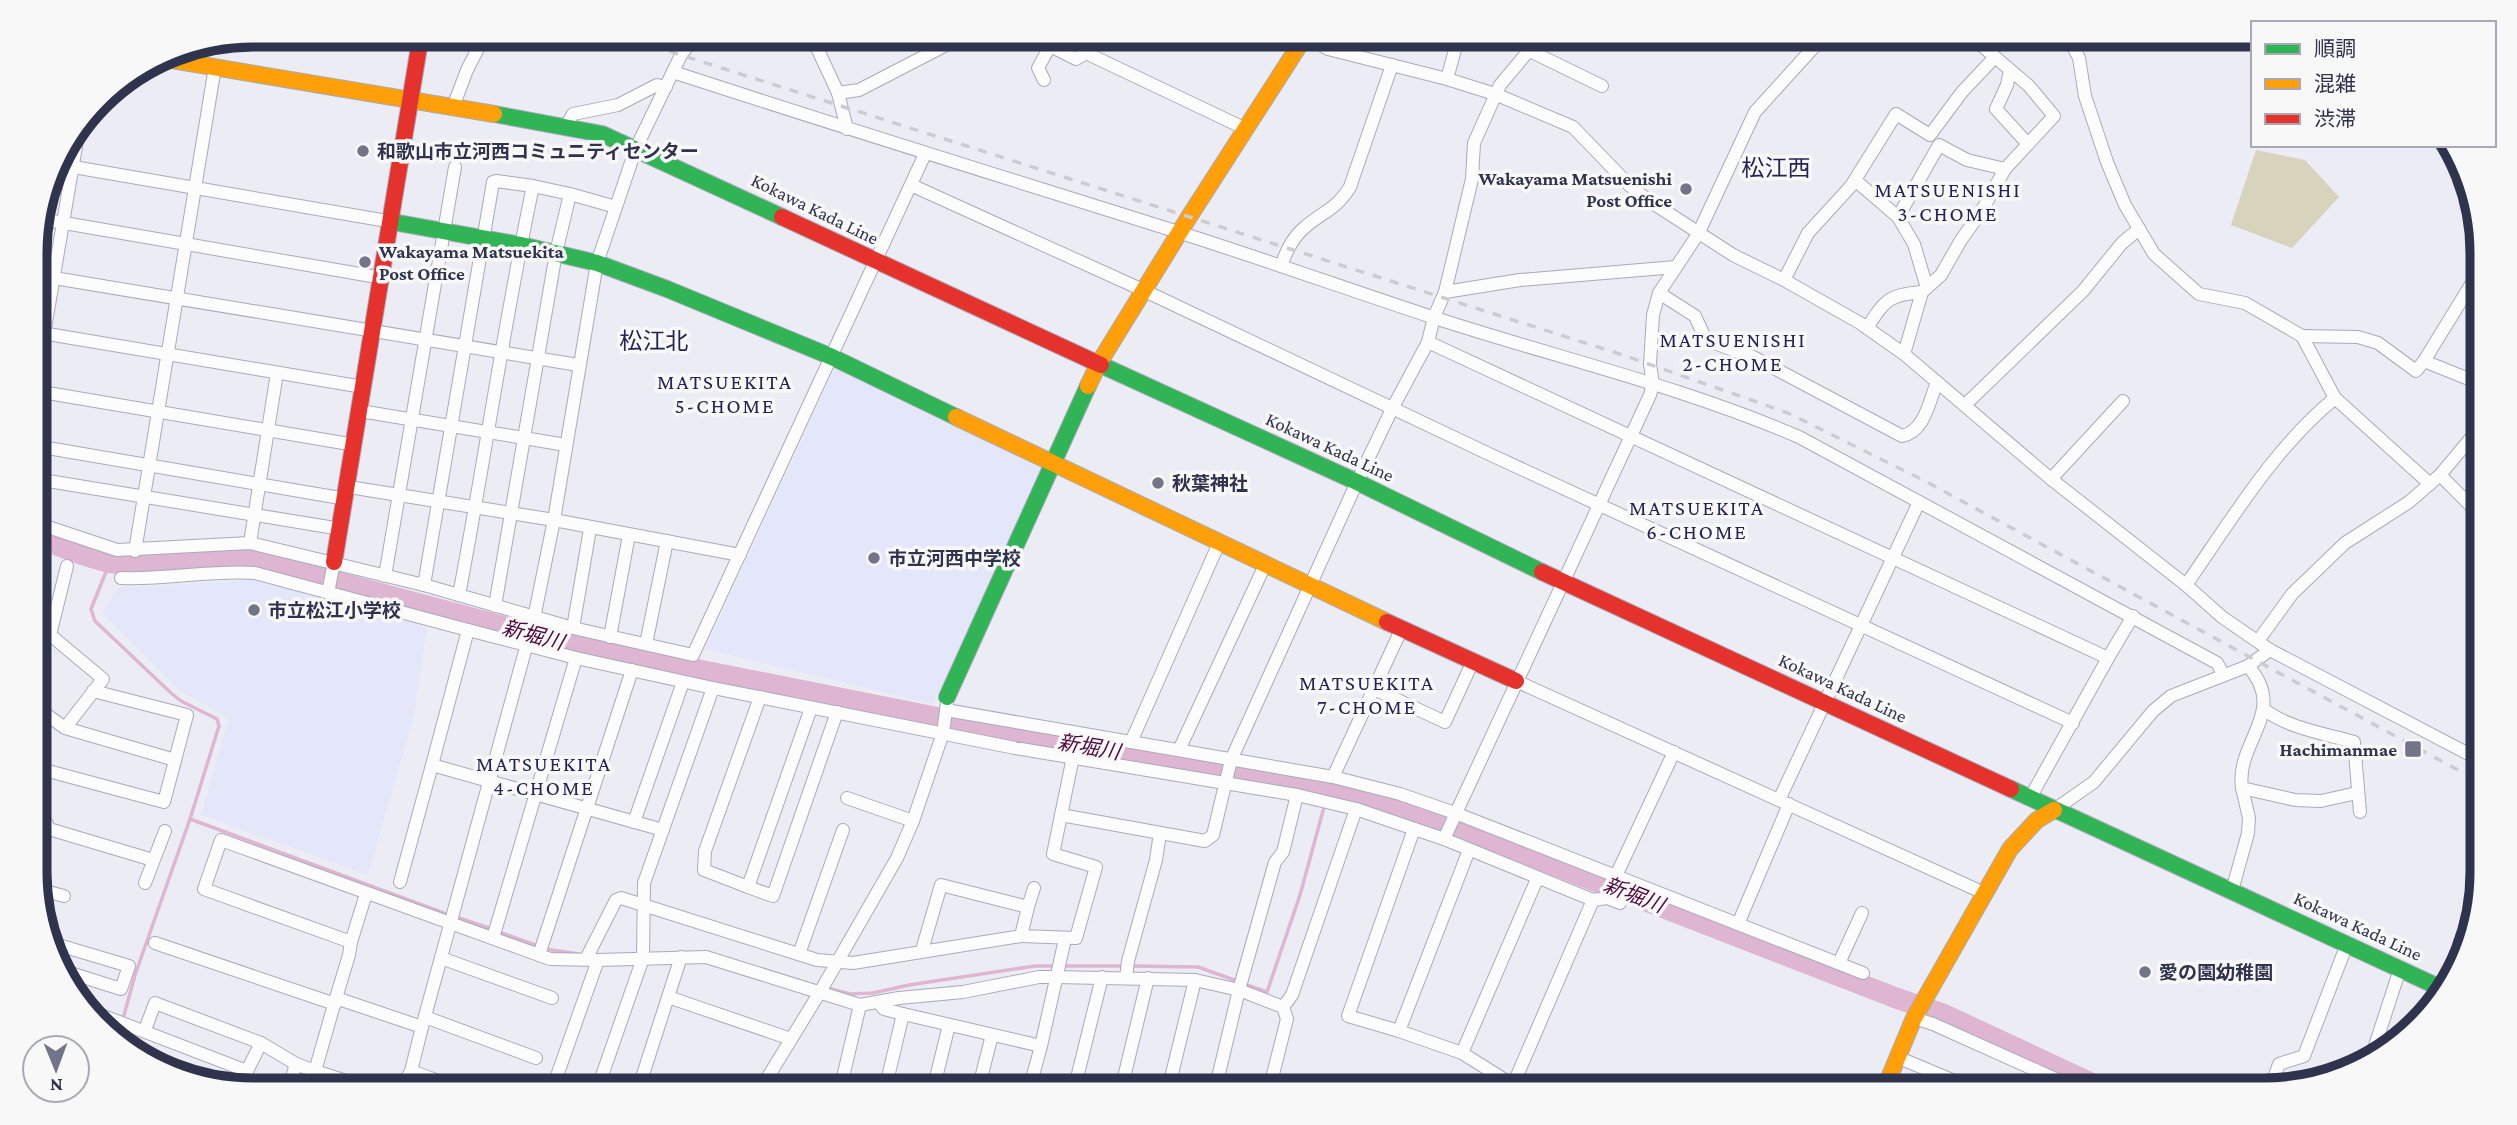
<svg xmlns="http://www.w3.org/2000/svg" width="2517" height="1125" font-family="'Crimson Pro','Noto Sans JP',serif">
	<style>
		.built { fill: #e4e6fa }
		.green { fill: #d7d3bc }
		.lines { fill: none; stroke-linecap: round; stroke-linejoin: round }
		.stream { stroke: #deb6d2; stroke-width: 3.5 }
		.river { stroke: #deb6d2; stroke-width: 21 }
		.street-casing { stroke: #a9aab9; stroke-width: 14 }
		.fast-casing { stroke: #a9aab9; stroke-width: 18 }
		.slow-casing { stroke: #a9aab9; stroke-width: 18 }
		.jam-casing { stroke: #a9aab9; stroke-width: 18 }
		.street { stroke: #fcfcfd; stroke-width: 12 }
		.fast { stroke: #30b455; stroke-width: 16 }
		.slow { stroke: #ff9f0a; stroke-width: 16 }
		.jam { stroke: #e5322d; stroke-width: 16 }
		.rail { stroke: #ccccd0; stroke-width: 3.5; stroke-dasharray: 9 9; stroke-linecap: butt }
		.poi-dot { fill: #727487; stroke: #f8f8f8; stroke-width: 2.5 }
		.labels { text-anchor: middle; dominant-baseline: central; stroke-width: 7; stroke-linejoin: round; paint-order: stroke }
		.poi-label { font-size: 19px; font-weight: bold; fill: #30334d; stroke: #f8f8f8; text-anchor: start }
		.street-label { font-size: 19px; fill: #30334d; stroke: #f8f8f8 }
		.neighbourhood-label { font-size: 21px; letter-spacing: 2px; fill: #242357; stroke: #f8f8f8 }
		.water-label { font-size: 21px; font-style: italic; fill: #4e083e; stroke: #f8f8f8 }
		.quarter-label { font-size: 23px; fill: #242357; stroke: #f8f8f8 }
		.rim { fill: none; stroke: #30334d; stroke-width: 9 }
	</style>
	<rect width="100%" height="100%" fill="#ecedf4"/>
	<!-- built -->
	<g class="built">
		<path d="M 836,366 L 1044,466 L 933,704 L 705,649 Z"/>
		<path d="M 255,580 L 427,627 L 413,718 L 368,875 L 201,815 L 229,718 L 180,691 L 102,613 L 118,588 Z"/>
	</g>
	<!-- green -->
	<path class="green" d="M 2256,150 L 2305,160 L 2339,197 L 2292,248 L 2231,225 Z"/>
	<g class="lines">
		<!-- stream -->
		<g class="stream">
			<path d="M 110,562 L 91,609 L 95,621 L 171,693 L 181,701 L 217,719 L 219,726 L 190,819 L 449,915"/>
			<path d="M 456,917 L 492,929"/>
			<path d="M 499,932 L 538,946"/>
			<path d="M 545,949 L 579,954"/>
			<path d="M 1132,966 L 1198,967 L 1237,981"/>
			<path d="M 1244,984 L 1267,992 L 1300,895 L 1329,789"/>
			<path d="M 827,988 L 850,994 L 873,993 L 909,985 L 1035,966 L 1124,966"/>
			<path d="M 123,1019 L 135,975 L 190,819"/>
		</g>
		<!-- river -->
		<path class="river" d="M 36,537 C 64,547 100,564 129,565 C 173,567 215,555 259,561 L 569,644 L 1075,745 L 1329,789 L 1417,812 L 1896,998 L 1943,1014 L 2106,1090"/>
		<!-- street casing -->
		<g class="street-casing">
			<g id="street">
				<path d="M 669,35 L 690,43"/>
				<path d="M 760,35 L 769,41 L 775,35"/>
				<path d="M 811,35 L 838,93"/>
				<path d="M 1303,35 L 1328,49 L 1447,79 L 1495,94 L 1573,127 L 1629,185 L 1648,200 L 1733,255 L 1784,280 L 1860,323 L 1904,354 L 2051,479 L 2186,585 L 2222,617 L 2270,650 L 2482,761"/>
				<path d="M 2067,35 L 2079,58 L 2085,96 L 2107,162 L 2125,205 L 2154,254 L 2199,294 L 2245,303 L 2302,336 L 2335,398 L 2430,484"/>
				<path d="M 1528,50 L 1602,86"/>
				<path d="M 2010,70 L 2007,85 L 1996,109 L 2027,143"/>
				<path d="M 673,72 C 841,127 1010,179 1178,232 C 1263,259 1347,289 1432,317 C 1554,357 1681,386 1799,437 L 2217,663 L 2223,674"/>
				<path d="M 1447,79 L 1459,35"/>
				<path d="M 1044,80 L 1038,68 L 1050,46 L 1076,59 L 1086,53 L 1246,129"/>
				<path d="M 453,107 L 467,70 L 485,35"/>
				<path d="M 566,126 L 573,114 L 618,105 L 657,85 L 666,87"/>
				<path d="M 847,129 L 838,93 L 859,90 L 950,43"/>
				<path d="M 56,164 L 393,222"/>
				<path d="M 1855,180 L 1898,217 L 1914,244 L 1927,288"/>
				<path d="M 911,185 L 1145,291 L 1489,454 L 2073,723"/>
				<path d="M 1898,217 L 1939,145 L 1967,160 L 2005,169"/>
				<path d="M 41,219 L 383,278"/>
				<path d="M 1281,266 C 1286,252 1292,238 1304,228 C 1323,211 1335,211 1350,187 L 1392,65"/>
				<path d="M 36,275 L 578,365"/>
				<path d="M 1784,280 L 1808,233 L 1851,186 L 1896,114 L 1930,135 L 1962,92 L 1995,57"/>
				<path d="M 1445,292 L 1520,280 L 1676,267"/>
				<path d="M 1659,293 L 1695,316 L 1706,340 L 1753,357 L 1902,436 C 1925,431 1929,402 1937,382"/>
				<path d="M 1867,328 C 1885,300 1888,295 1922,292"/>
				<path d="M 36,332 L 363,387"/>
				<path d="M 2302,336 L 2358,337 L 2378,343 L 2416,371 L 2424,361 L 2481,384"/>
				<path d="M 1428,342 L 2108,658 L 2133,616"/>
				<path d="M 1904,354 L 1922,292 L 1941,275 L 1961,240 L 1981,212 L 2005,169 L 2054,116 L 2029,86 L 1981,45 L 1985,35"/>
				<path d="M 2424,361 L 2480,270"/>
				<path d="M 36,381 L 79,129"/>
				<path d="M 36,391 L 355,445"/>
				<path d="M 1965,405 L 2083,291 L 2122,243 L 2139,229"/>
				<path d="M 360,411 L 566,445"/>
				<path d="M 36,446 L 346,499"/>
				<path d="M 2440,475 L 2481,516"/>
				<path d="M 36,479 L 341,529"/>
				<path d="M 2051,479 L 2123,401"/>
				<path d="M 349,487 L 554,520 L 740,555"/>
				<path d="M 36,523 L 117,550 L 250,543 L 424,585 L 573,628 L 693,655 L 925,154"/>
				<path d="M 250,543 L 277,373"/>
				<path d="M 135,551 L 215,67"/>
				<path d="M 385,576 L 455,167"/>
				<path d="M 121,578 C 166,580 210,570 255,573 L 468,630"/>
				<path d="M 424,585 L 493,182 L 496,181 L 533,186 L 570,194"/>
				<path d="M 2186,585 C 2232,519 2273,449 2335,398"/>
				<path d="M 328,593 L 334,562"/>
				<path d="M 459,595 C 485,459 504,322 533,186"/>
				<path d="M 495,606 L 556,253 L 570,194 L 616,207"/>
				<path d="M 36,623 L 103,679 L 65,728"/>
				<path d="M 573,628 L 590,529"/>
				<path d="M 50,635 L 67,566"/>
				<path d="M 610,637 L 629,535"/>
				<path d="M 2258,641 L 2292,594 L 2345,543 L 2409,502 L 2440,475 L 2481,426"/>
				<path d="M 646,644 L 667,541"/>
				<path d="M 2270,650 L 2248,666 C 2289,712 2235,742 2242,788 L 2295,800 L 2321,801 L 2357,793"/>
				<path d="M 36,676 L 44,665"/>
				<path d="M 1516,681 L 1984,893"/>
				<path d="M 1374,689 L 1445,722 L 1473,661"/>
				<path d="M 760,697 L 705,851 L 704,870 L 748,887 L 811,708"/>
				<path d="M 37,709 L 47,715 L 37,754"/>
				<path d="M 946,710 L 1333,777 L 1400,794 L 1455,813 L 1863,973"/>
				<path d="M 2265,710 C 2288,728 2326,734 2354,742 L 2360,812"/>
				<path d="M 47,715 L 65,728 L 175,760"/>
				<path d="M 1131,742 L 1219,543"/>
				<path d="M 1179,750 L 1265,565"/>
				<path d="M 432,765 L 468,630 L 576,658 L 713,688 L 1015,748 L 1297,795 L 1356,809 L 1444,839 L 1593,900 L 1513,1085 L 1462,1053"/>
				<path d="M 37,768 L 164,802 L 187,715 L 93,691"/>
				<path d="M 1333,777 L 1402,628"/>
				<path d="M 847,798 L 913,821"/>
				<path d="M 2030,798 L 2108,658"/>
				<path d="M 1779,800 L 1919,502"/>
				<path d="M 2054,810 L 2094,782 L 2153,711 L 2171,696 L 2248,666"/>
				<path d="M 1061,815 L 1205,841 L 1213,835 L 1231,760 L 1357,482 L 1393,407 L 1428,342 L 1434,317 L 1445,292 L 1472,179 L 1474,143 L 1500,85 L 1542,35"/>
				<path d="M 37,819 L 46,822 L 49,829 L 153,860"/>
				<path d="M 634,822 L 683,682"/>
				<path d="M 1414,829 L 1348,1016 L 1399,1031 L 1469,850"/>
				<path d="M 1444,839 L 1650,395 L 1653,384 L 1650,364 L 1653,315 L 1659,293 L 1698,234 L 1755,112 L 1813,48 L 1832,35"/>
				<path d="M 1614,880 L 1674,752"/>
				<path d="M 400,882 L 432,765 L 663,830"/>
				<path d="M 145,883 L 165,831"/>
				<path d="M 748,887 L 773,896 L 837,712"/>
				<path d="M 37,889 L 64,896"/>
				<path d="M 2232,891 L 2248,833 L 2249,818 L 2242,788"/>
				<path d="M 366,894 L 351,942 L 204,889 L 221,840 L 539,955 L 550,959 L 598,960"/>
				<path d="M 1593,900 L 1607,898 L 1620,903"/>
				<path d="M 1028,907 L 1021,936 L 1076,938 L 1096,867 L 1053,854 L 1073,757"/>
				<path d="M 1738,924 L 1789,804"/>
				<path d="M 493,938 L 576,658"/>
				<path d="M 155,943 L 335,1004"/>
				<path d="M 55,944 L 129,966 L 121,989 L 67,972"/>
				<path d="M 922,950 L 941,885 L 1028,907 L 1034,888"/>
				<path d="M 799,954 L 843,830"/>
				<path d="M 539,955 L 632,670"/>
				<path d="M 681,957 L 668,997 L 791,1039"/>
				<path d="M 441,958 L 552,998"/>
				<path d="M 586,959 L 616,900 L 621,898 L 817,960 L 853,963 L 1021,936"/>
				<path d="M 1839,963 L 1862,913"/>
				<path d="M 1126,978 L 1128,961 L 1156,860 L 1160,833"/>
				<path d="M 336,998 L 349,955 L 351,942"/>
				<path d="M 878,1002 L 884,1009 L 903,1014 L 1041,1046"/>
				<path d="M 1283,1007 L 1292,995 L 1356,809"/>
				<path d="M 88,1010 L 247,1071 L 261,1043"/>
				<path d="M 425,1017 L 536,1058"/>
				<path d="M 1914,1018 L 1933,1024 L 2080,1090"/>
				<path d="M 145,1030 L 155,1003 L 261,1043 L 296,1064"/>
				<path d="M 1399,1031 L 1462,1053 L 1537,879"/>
				<path d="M 1897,1057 L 1976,1090"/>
				<path d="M 2371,1058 L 2400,969"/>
				<path d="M 315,1071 L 374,1090"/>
				<path d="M 411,1071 L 463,1090"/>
				<path d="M 288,1090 L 296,1064 L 315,1071 L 336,998 L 422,1027 L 534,618 L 554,520 L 597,263 L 636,148 L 681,55 L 696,35"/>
				<path d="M 400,1090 L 411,1071 L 422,1027"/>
				<path d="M 552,1090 L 598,960 L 706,957 L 860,1005 L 899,998 L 963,992 L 1039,977 L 1055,977 L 1195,980 L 1239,990 L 1283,1007 L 1287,1019 L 1269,1090"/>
				<path d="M 597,1090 L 643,958 L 644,883 L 713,688"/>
				<path d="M 638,1090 L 668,997"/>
				<path d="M 760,1090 L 820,992 L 897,858 L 913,821 L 943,733 L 947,703"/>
				<path d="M 840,1090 L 860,1005"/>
				<path d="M 885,1090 L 903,1014"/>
				<path d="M 933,1090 L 949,1025"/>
				<path d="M 978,1090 L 992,1035"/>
				<path d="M 1029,1090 L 1041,1046 L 1065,939"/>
				<path d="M 1074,1090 L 1102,977"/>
				<path d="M 1121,1090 L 1148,978"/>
				<path d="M 1168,1090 L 1195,980"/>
				<path d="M 1215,1090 L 1239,990 L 1275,862 L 1283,852 L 1297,795"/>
				<path d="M 2270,1090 L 2279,1064 L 2304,1056 L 2347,944"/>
			</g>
		</g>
		<!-- fast casing -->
		<g class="fast-casing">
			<g id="fast">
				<path d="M 494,114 L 602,134 L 782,217"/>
				<path d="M 393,222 L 521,245 L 597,263 L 667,289 L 832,357 L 956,417"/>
				<path d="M 1101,365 L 1357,482 L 1542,572"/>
				<path d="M 947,697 L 1088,386"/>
				<path d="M 2011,789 L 2445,990"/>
			</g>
		</g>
		<!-- slow casing -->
		<g class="slow-casing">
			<g id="slow">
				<path d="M 160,58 L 494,114"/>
				<path d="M 1088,386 L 1099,363 L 1189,217 L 1306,35"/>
				<path d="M 956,417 L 1387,622"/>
				<path d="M 1884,1090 L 1914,1018 L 2010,849 L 2037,820 L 2054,810"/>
			</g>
		</g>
		<!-- jam casing -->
		<g class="jam-casing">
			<g id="jam">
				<path d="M 782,217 L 1101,365"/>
				<path d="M 334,562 L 421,35"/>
				<path d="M 1542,572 L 2011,789"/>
				<path d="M 1387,622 L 1516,681"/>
			</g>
		</g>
		<!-- street -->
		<use href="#street" class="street"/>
		<!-- fast -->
		<use href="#fast" class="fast"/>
		<!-- slow -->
		<use href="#slow" class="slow"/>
		<!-- jam -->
		<use href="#jam" class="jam"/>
		<!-- rail -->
		<path class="rail" d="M 618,35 L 1623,355 L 1788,413 L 1925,481 L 2482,783"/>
	</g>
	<!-- markers -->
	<g class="poi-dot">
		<circle cx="363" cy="151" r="7"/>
		<circle cx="1686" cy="189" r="7"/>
		<circle cx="365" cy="262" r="7"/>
		<circle cx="1158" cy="483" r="7"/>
		<circle cx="874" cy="558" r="7"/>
		<circle cx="254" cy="610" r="7"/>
		<rect x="2404" y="740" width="18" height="18" rx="3.5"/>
		<circle cx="2145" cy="972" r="7"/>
	</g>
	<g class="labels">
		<!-- poi labels -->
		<g class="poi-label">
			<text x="377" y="151">和歌山市立河西コミュニティセンター</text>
			<text x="1672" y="178" text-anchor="end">Wakayama Matsuenishi<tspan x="1672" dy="22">Post Office</tspan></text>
			<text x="379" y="251">Wakayama Matsuekita<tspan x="379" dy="22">Post Office</tspan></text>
			<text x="1172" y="483">秋葉神社</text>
			<text x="888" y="558">市立河西中学校</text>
			<text x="268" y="610">市立松江小学校</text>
			<text x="2397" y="749" text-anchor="end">Hachimanmae</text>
			<text x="2159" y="972">愛の園幼稚園</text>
		</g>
		<!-- street labels -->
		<g class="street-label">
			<text transform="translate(815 209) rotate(26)">Kokawa Kada Line</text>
			<text transform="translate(1330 447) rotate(25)">Kokawa Kada Line</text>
			<text transform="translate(1843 688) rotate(25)">Kokawa Kada Line</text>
			<text transform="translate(2358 926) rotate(25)">Kokawa Kada Line</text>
		</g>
		<!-- neighbourhood labels -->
		<g class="neighbourhood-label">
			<text x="1948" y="190">MATSUENISHI<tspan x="1948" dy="24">3-CHOME</tspan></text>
			<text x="1733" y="340">MATSUENISHI<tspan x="1733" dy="24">2-CHOME</tspan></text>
			<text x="725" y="382">MATSUEKITA<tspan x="725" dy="24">5-CHOME</tspan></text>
			<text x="1697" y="508">MATSUEKITA<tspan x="1697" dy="24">6-CHOME</tspan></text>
			<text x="1367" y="683">MATSUEKITA<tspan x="1367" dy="24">7-CHOME</tspan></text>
			<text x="544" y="764">MATSUEKITA<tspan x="544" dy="24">4-CHOME</tspan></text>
		</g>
		<!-- water labels -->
		<g class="water-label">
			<text transform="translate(533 635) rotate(15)">新堀川</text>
			<text transform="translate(1089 747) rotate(10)">新堀川</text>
			<text transform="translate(1634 895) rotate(21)">新堀川</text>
		</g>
		<!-- quarter labels -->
		<g class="quarter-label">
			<text x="1776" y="168">松江西</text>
			<text x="654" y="341">松江北</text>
		</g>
	</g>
	<!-- crop -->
	<path d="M0 0H2517V1125H0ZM253 47H2264A206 206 0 0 1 2470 253V872A206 206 0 0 1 2264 1078H253A206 206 0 0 1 47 872V253A206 206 0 0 1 253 47Z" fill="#f8f8f8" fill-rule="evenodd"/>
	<path class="rim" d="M253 47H2264A206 206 0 0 1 2470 253V872A206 206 0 0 1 2264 1078H253A206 206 0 0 1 47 872V253A206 206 0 0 1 253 47Z"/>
	<!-- legend -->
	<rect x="2251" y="21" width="245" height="126" fill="#f8f8f8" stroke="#a8a9b4" stroke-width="2"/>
	<rect x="2265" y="44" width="35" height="10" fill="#30b455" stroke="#a8a9b4" stroke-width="2"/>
	<text x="2314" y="56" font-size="21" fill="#30334d">順調</text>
	<rect x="2265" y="79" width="35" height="10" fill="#ff9f0a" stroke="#a8a9b4" stroke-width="2"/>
	<text x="2314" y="91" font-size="21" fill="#30334d">混雑</text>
	<rect x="2265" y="114" width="35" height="10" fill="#e5322d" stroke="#a8a9b4" stroke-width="2"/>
	<text x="2314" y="126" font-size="21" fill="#30334d">渋滞</text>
	<!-- north arrow -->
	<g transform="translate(56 1069) rotate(179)"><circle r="33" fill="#f8f8f8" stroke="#a8a9b4" stroke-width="2"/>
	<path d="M0-5L12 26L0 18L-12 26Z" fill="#727487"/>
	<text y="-10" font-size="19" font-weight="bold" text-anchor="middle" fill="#30334d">N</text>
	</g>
</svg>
